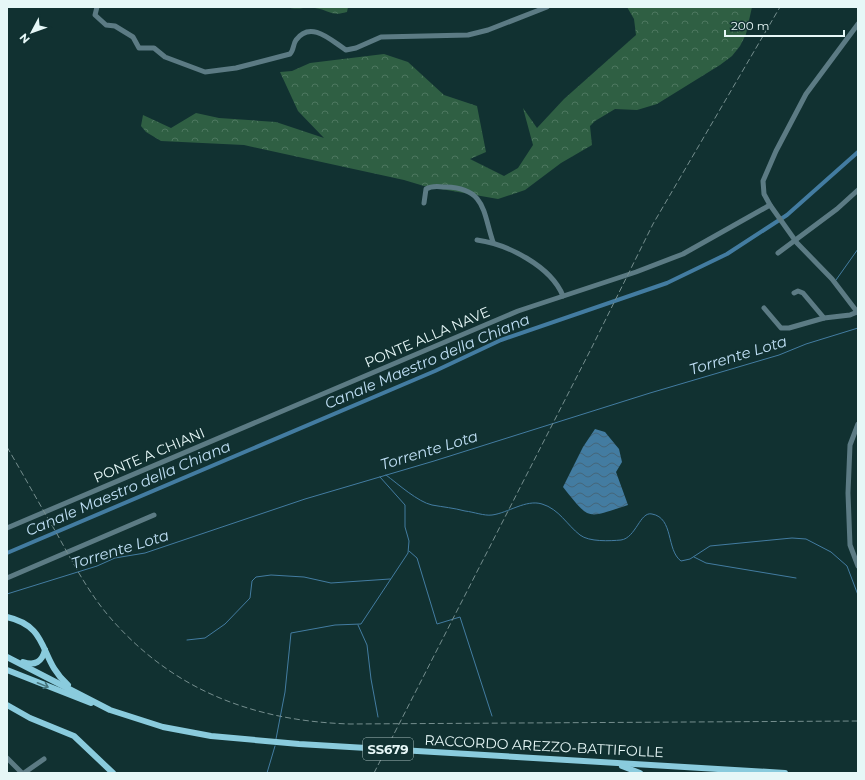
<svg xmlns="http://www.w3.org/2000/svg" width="865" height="780" font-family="Montserrat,sans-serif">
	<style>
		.forest { fill: url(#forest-crowns) }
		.water { fill: url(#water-waves) }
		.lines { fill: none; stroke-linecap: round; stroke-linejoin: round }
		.stream { stroke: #437ca1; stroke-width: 1 }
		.canal { stroke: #437ca1; stroke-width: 4 }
		.minor { stroke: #5c7b84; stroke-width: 5 }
		.major { stroke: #8acbdd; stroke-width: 6 }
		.rail { stroke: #758e8e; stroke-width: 1; stroke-dasharray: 6 3; stroke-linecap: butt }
		.oneway { stroke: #47767e }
		.labels { text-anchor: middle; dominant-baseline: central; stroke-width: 3; stroke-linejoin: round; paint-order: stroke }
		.shield { fill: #113131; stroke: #a6bcbc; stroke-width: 1 }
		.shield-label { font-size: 13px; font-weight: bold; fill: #e6f7f7 }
		.street-label { font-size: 14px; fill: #e6f7f7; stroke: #113131 }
		.water-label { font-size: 15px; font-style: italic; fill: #c1e1f7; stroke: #113131 }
	</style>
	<defs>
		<pattern id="forest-crowns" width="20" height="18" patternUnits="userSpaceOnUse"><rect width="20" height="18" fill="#2f5f43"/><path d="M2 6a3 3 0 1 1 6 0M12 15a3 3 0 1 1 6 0" fill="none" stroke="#4d775f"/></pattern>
		<pattern id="water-waves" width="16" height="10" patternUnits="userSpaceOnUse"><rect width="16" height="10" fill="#437ca1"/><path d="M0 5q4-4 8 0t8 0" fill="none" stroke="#44667a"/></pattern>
	</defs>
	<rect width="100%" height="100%" fill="#113131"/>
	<!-- forest -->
	<g class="forest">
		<path d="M 286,7 L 348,7 L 347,12 C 330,17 330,10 315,8 C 304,6 300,11 286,7 Z"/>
		<path d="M 627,7 L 752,7 L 746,34 L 740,46 L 732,56 L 720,65 L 657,104 L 637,110 L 615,109 L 595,121 L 590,126 L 592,145 L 561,163 L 525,190 L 498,199 L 424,186 L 404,180 L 244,145 L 161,141 L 146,132 L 141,126 L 143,115 L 171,128 L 196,113 L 219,118 L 276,122 L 324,138 L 298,111 L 280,72 L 292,71 L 310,63 L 384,54 L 408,62 L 444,95 L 477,106 L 486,152 L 470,159 L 504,176 L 518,168 L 533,145 L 523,108 L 537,128 L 564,99 L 636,35 L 634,19 Z"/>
	</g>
	<!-- water -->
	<path class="water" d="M 595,429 L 605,432 L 619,449 L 622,462 L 616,472 L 628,505 C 586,518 591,522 563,487 L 583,447 Z"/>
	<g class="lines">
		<!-- stream -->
		<g class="stream">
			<path d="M 836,280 L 858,249"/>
			<path d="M 386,475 C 398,484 418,502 432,505 C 443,507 454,508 465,511 C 474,512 484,516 492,515 C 508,513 526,499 542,504 C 559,509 567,525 580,535 C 589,542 610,541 621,540 C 636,538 640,511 652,514 C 674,518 666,550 681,561 L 690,559 L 710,546 L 792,538 L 806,539 L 831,552 L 847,566 L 858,595"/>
			<path d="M 409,551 L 417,558 L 437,624 L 460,617 L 492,716"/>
			<path d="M 694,557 L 706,563 L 796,578"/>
			<path d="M 7,594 L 97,566 L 115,558 L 145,553 L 305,499 L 434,461 L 650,393 L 779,355 L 806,344 L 858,328"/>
			<path d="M 358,625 L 367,645 L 371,679 L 378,717"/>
			<path d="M 187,640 L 205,638 L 225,624 L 250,598 L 252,581 L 256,577 L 271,575 L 304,577 L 331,583 L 390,579"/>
			<path d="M 276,739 L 285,692 L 291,633 L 335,625 L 361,624 L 408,553 L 409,541 L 405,527 L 405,505 L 380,477"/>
			<path d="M 267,773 L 275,746"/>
		</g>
		<!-- canal -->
		<path class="canal" d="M 7,553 L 435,371 L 501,340 L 667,283 L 727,254 L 787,215 L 858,152"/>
		<!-- minor -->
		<g class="minor">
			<path d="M 97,7 L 95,15 L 106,25 L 115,26 L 133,37 L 139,48 L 154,48 L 165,57 L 205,72 L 236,68 L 290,54 C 294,50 293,44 296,40 C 311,19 333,42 346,50 L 356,48 L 381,37 L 468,35 L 488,30 L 547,7"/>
			<path d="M 858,24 L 806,94 L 776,151 L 763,181 L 764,194 L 770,205 L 797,243 L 832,279 L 858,313"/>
			<path d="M 424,203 L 426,189 C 433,185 438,187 446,187 C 486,188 483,213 493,242"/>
			<path d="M 477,240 C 507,244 551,266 563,296"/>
			<path d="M 778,253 L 837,209 L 858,190"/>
			<path d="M 794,293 L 798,291 L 803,293 L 824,318 L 850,315 L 857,312"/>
			<path d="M 764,308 L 781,328 L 789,328 L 824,318"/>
			<path d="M 858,424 L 850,445 L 848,493 L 850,545 L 858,566"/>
			<path d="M 7,528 L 518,311 L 636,272 L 683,254 L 770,205"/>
			<path d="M 7,578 L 154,515"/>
			<path d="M 7,758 L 22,773"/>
			<path d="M 24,773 L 44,759"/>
		</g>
		<!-- major -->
		<g class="major">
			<path d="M 7,617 C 51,627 38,659 68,685"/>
			<path d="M 7,657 L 110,710 L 163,727 L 211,736 L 299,744 L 785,773"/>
			<path d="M 23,662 C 35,666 42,662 45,650"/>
			<path d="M 7,670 L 91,703"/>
			<path d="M 7,705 L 30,718 L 74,736 L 113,773"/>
			<path d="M 622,766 L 640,773"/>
		</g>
		<!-- rail -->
		<g class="rail">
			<path d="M 7,447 C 24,476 40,505 57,534 C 72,561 87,590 107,614 C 171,690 253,721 350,724 L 858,721"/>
			<path d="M 374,773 L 592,347 L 653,224 L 780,7"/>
		</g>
	</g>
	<!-- one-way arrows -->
	<defs><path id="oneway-shaft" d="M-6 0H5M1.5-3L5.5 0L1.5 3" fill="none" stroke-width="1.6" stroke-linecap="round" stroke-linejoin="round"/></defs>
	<use class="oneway" href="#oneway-shaft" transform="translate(43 685) rotate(22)"/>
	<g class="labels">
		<!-- shield labels -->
		<rect class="shield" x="363" y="738" width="50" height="22" rx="3"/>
		<g class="shield-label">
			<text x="388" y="749">SS679</text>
		</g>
		<!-- street labels -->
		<g class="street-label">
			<text transform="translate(427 337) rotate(-23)">PONTE ALLA NAVE</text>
			<text transform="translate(149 455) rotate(-23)">PONTE A CHIANI</text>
			<text transform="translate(544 746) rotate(3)">RACCORDO AREZZO-BATTIFOLLE</text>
		</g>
		<!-- water labels -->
		<g class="water-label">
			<text transform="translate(738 355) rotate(-17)">Torrente Lota</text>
			<text transform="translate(427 361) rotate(-23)">Canale Maestro della Chiana</text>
			<text transform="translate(429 450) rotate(-17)">Torrente Lota</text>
			<text transform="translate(128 488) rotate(-23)">Canale Maestro della Chiana</text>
			<text transform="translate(120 549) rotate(-17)">Torrente Lota</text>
		</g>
	</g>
	<!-- border -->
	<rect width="865" height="780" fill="none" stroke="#e6f7f7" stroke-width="16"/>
	<!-- north arrow -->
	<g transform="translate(32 32) rotate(229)" stroke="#113131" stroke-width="3" paint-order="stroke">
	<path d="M0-3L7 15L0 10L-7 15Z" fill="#e6f7f7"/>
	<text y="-6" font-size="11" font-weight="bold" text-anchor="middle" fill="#e6f7f7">N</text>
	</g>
	<!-- scale -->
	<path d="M725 30v6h119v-6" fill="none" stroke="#e6f7f7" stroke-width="2"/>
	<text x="731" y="30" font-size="12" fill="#e6f7f7" stroke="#113131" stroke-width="3" paint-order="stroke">200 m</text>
</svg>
